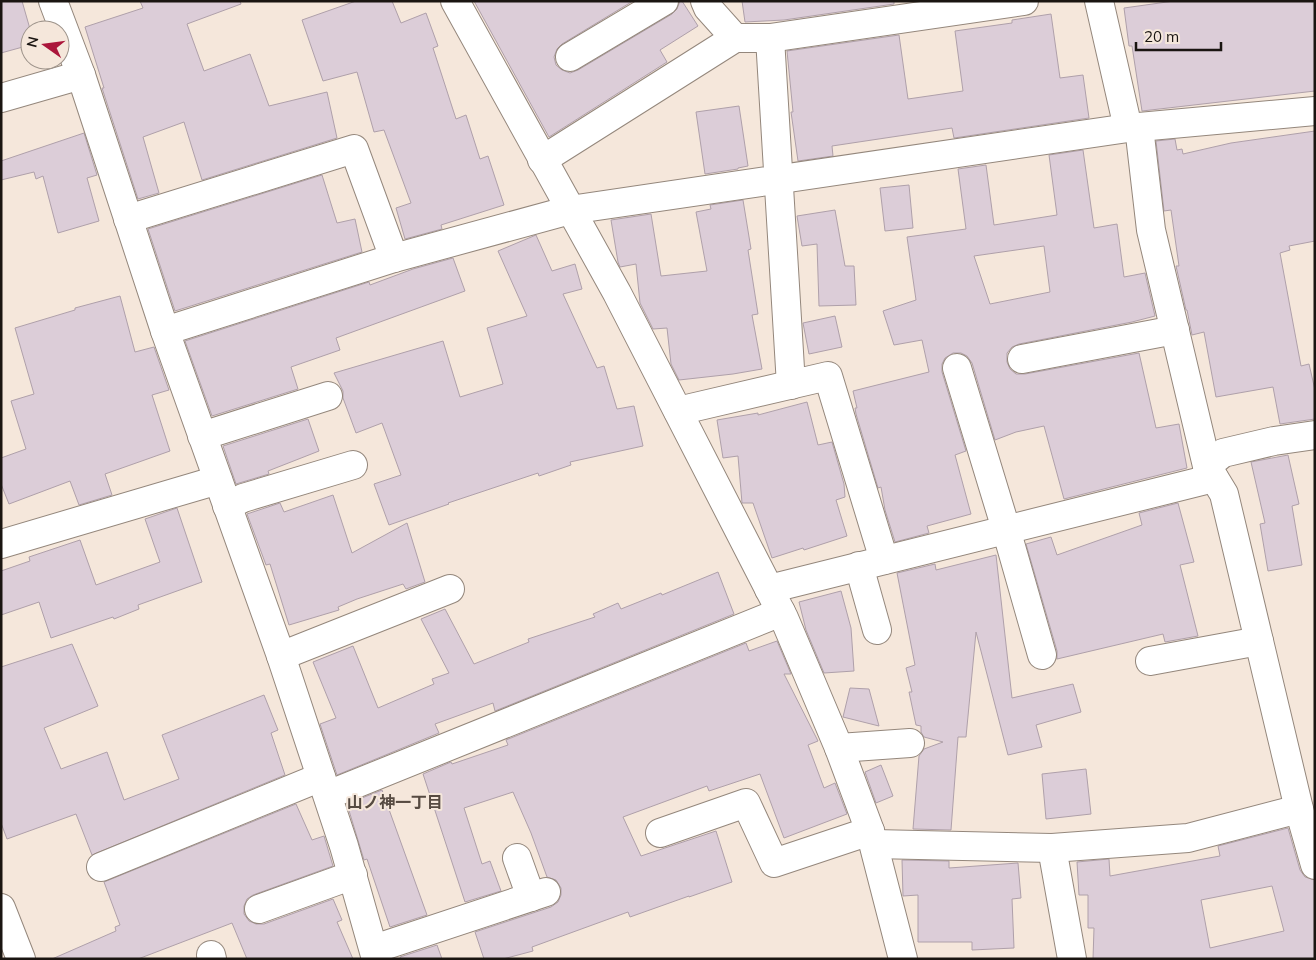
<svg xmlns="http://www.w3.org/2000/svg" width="1316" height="960" font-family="Mulish,'Noto Sans JP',sans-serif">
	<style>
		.building { fill: #dccdd8; stroke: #afa0aa; fill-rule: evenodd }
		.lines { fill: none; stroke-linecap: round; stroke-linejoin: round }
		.minor-casing { stroke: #94877c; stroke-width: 30 }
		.minor { stroke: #fff; stroke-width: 28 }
		.labels { text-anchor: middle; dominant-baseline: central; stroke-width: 4; stroke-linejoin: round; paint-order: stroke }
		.neighbourhood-label { font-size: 16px; font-weight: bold; fill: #564a41; stroke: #f5e7db }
	</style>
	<rect width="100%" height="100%" fill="#f5e7db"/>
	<!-- building -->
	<g class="building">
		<path d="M 1,1 L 22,1 L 30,29 L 30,45 L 1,53 Z"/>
		<path d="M 140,1 L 240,1 L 241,4 L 187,24 L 204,71 L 250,54 L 269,106 L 327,92 L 337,138 L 202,180 L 184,122 L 143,137 L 159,193 L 138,199 L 102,88 L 104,88 L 85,27 L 143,8 Z"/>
		<path d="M 356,1 L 392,1 L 401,23 L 426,13 L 438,46 L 433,48 L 456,119 L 466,115 L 480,159 L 488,156 L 504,205 L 441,225 L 442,229 L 405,239 L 396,208 L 411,203 L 384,130 L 374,132 L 357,72 L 323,81 L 302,20 Z"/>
		<path d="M 474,1 L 633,1 L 562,44 L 557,49 L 554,57 L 556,65 L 562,70 L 570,73 L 578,70 L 672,14 L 677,9 L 680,1 L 682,1 L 698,26 L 660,50 L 667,62 L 549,137 Z"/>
		<path d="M 742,1 L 894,1 L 894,4 L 784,20 L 745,22 Z"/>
		<path d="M 1174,1 L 1315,1 L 1315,91 L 1142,111 L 1132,46 L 1129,46 L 1124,8 Z"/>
		<path d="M 1051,14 L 1060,78 L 1083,75 L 1089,118 L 954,138 L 952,128 L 832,146 L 833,156 L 798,161 L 791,112 L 793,112 L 787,51 L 899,35 L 908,99 L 963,91 L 955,31 L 1012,23 L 1012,20 Z"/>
		<path d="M 739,106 L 748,166 L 738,168 L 738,169 L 705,174 L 696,112 Z"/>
		<path d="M 1315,131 L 1315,241 L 1289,246 L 1290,250 L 1280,253 L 1301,366 L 1309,364 L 1315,390 L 1315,419 L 1280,424 L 1273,387 L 1216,397 L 1204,332 L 1192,335 L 1187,310 L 1186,310 L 1176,266 L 1179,266 L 1171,210 L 1164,211 L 1156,141 L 1175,139 L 1177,150 L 1182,149 L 1183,154 L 1231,143 Z"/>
		<path d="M 84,133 L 97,175 L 87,178 L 99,221 L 58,233 L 43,176 L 36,179 L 34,172 L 1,180 L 1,161 Z"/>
		<path d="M 1083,150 L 1094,228 L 1117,224 L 1124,277 L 1145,273 L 1155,316 L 1132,322 L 1019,344 L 1012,347 L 1007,353 L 1007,362 L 1010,369 L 1016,374 L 1025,374 L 1139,353 L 1156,428 L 1179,424 L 1187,468 L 1064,499 L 1044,426 L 1016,432 L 995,440 L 972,363 L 967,356 L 961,353 L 953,353 L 945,358 L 942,364 L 942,372 L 966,451 L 955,455 L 971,514 L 927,526 L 929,533 L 895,542 L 885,510 L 881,487 L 878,488 L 856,414 L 855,408 L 857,408 L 853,391 L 929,372 L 922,340 L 894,345 L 883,311 L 916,300 L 907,237 L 966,229 L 958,169 L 986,165 L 994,225 L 1057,215 L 1049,155 ZM 1044,246 L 1050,292 L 990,304 L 974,256 Z"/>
		<path d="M 322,175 L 337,223 L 355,219 L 362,252 L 175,311 L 148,229 Z"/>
		<path d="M 909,185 L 913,228 L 885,231 L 880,188 Z"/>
		<path d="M 743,200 L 751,249 L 748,250 L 758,314 L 752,315 L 762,369 L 733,374 L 679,380 L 671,364 L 667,328 L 653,329 L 640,303 L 636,264 L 620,267 L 618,262 L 611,220 L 651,214 L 661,276 L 707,271 L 696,212 L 711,209 L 710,205 Z"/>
		<path d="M 835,210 L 845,266 L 854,266 L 856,305 L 819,306 L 817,244 L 802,246 L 797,216 Z"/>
		<path d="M 536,235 L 552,271 L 575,264 L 582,289 L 563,294 L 597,368 L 604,366 L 617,409 L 634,406 L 643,446 L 570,462 L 571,465 L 539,476 L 538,473 L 448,503 L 449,504 L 389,525 L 374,484 L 401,475 L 382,423 L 356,433 L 343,398 L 343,391 L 334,373 L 443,341 L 460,397 L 503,384 L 487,328 L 527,316 L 498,251 Z"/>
		<path d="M 453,258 L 465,291 L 336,338 L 340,350 L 291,367 L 298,389 L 212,416 L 185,341 L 369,282 L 370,285 L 413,269 Z"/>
		<path d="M 120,296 L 135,352 L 154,347 L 169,390 L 152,395 L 170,451 L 105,474 L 112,495 L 79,505 L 70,481 L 9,504 L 1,484 L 1,458 L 26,449 L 11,401 L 34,394 L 15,328 L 75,310 L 75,308 Z"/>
		<path d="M 835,316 L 842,347 L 809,354 L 803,323 Z"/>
		<path d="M 807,402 L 818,445 L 832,442 L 844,484 L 845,497 L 836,500 L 847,536 L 804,550 L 803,548 L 772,558 L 753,503 L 742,503 L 738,456 L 723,458 L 717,420 L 758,413 L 758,415 Z"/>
		<path d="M 308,419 L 319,451 L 268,471 L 269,474 L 236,484 L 223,446 Z"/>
		<path d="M 1288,455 L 1299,504 L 1292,506 L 1302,565 L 1268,571 L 1260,524 L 1265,523 L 1251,462 Z"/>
		<path d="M 333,495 L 352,553 L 407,523 L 425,582 L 406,589 L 403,584 L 357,599 L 338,607 L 339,610 L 289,625 L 270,564 L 266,565 L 247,514 L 280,503 L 284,512 Z"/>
		<path d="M 1178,503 L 1194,562 L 1180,565 L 1198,636 L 1165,642 L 1163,634 L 1057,659 L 1057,651 L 1026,544 L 1051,537 L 1057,555 L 1142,525 L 1139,513 Z"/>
		<path d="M 177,508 L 202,582 L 138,605 L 139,609 L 114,619 L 113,617 L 51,638 L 39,602 L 1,615 L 1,571 L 30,561 L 29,557 L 80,540 L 96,585 L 160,562 L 145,519 Z"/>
		<path d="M 996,555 L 1012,698 L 1073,684 L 1081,712 L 1036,725 L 1042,747 L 1008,755 L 976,632 L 966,737 L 958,737 L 951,830 L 913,829 L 919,756 L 924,749 L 943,742 L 924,737 L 921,732 L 921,726 L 916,725 L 909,692 L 912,692 L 906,668 L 915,665 L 897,573 L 935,564 L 936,570 Z"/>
		<path d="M 718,572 L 734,614 L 495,711 L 493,703 L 435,724 L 439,733 L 337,775 L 320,724 L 336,718 L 313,662 L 353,646 L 378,708 L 434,684 L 432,679 L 449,673 L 421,619 L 445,609 L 474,664 L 529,642 L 528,639 L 595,617 L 593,614 L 618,603 L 621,609 L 661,593 L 662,595 Z"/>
		<path d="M 841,591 L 851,628 L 854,671 L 824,673 L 806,630 L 799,602 Z"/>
		<path d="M 777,641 L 791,674 L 784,674 L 818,741 L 808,745 L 824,788 L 835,783 L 847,814 L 784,838 L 760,774 L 709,791 L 707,786 L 623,817 L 641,856 L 716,831 L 732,882 L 689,897 L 689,896 L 630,917 L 628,912 L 532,947 L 533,951 L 503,959 L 484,959 L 475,932 L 551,907 L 558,902 L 561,895 L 561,888 L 556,880 L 547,877 L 531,833 L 513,792 L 464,808 L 482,864 L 490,861 L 501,891 L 465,902 L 423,774 L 451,762 L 452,764 L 508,745 L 506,740 L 746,643 L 749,651 Z"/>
		<path d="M 72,644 L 98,706 L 44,728 L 61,769 L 107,752 L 124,800 L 179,779 L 162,735 L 264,695 L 278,730 L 271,733 L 285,775 L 92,855 L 76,814 L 7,839 L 1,823 L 1,667 Z"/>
		<path d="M 850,688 L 869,689 L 879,726 L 843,717 Z"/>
		<path d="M 881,765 L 893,796 L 876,803 L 865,772 Z"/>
		<path d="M 1086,769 L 1091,814 L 1046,819 L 1042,774 Z"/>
		<path d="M 382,790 L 427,915 L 390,927 L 367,859 L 364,860 L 347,804 Z"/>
		<path d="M 296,804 L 312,840 L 324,836 L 333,866 L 253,895 L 247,899 L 244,906 L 244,914 L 249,921 L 256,924 L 264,924 L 333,899 L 342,920 L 337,922 L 353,959 L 247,959 L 232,923 L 138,959 L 52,959 L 116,931 L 115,927 L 120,925 L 104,882 Z"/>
		<path d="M 1288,828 L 1300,870 L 1305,877 L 1315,880 L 1315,959 L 1093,959 L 1094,928 L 1088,928 L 1088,895 L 1079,895 L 1077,862 L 1109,859 L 1110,876 L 1220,856 L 1218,846 ZM 1272,886 L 1284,931 L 1210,948 L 1201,900 Z"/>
		<path d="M 902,860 L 949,861 L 949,868 L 1018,863 L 1021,898 L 1012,899 L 1014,948 L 972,950 L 972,942 L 918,942 L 918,895 L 903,896 Z"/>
		<path d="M 437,945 L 442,959 L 401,959 L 400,957 Z"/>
	</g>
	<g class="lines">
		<!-- minor casing -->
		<g class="minor-casing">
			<g id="minor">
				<path d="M 53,1 L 81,75 L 165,331 L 281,656 L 344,846 L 376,959"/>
				<path d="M 455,1 L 617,293 L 784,618 L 839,748 L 870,831 L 903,959"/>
				<path d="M 705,1 L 708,8 L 735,38 L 770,38 L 1024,1"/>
				<path d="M 1099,1 L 1128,128"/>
				<path d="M 770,38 L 791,385"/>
				<path d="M 570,57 L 664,1"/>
				<path d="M 1,98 L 81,75"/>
				<path d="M 1139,127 L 1151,230 L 1207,466 L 1224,494 L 1299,809 L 1315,865"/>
				<path d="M 542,160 L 735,38"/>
				<path d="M 128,219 L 354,149 L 394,258"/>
				<path d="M 165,331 L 394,258 L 570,210 L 1128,128 L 1315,111"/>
				<path d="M 1022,359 L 1175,330"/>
				<path d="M 957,368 L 1006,529 L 1042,655"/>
				<path d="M 678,411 L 828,376 L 884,560"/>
				<path d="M 202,436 L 328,396"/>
				<path d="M 1207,466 L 1223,453 L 1274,441 L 1315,435"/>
				<path d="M 227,506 L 243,498 L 353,465"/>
				<path d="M 1,544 L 218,480"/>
				<path d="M 859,566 L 877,630"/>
				<path d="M 769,589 L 1214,478"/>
				<path d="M 281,656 L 450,589"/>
				<path d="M 1150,661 L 1259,641"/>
				<path d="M 839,748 L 910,743"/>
				<path d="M 328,795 L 781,612"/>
				<path d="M 660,833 L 746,803 L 774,863 L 870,831"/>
				<path d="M 874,844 L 1052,848 L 1188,838 L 1299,809"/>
				<path d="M 1052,848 L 1072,959"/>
				<path d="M 517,858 L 531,897"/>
				<path d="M 101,867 L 321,777"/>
				<path d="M 1,908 L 21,959"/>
				<path d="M 259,909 L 353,875"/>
				<path d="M 374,949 L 546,892"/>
				<path d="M 211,955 L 212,959"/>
			</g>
		</g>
		<!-- minor -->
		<use href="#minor" class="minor"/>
	</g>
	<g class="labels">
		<!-- neighbourhood labels -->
		<g class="neighbourhood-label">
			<text x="395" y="802">山ノ神一丁目</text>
		</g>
	</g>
	<!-- border -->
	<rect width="1316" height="960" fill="none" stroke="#1a1511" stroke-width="5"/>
	<!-- north arrow -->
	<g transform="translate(45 45) rotate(284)"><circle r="24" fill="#f5e7db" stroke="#9d938a"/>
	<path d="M0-4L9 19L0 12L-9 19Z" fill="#ab163b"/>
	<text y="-8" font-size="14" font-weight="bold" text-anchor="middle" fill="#1a1511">N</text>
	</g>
	<!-- scale -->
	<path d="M1136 42v8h85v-8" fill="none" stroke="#1a1511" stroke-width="2.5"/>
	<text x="1144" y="42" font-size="15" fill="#1a1511" stroke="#f5e7db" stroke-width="4" paint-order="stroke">20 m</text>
</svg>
